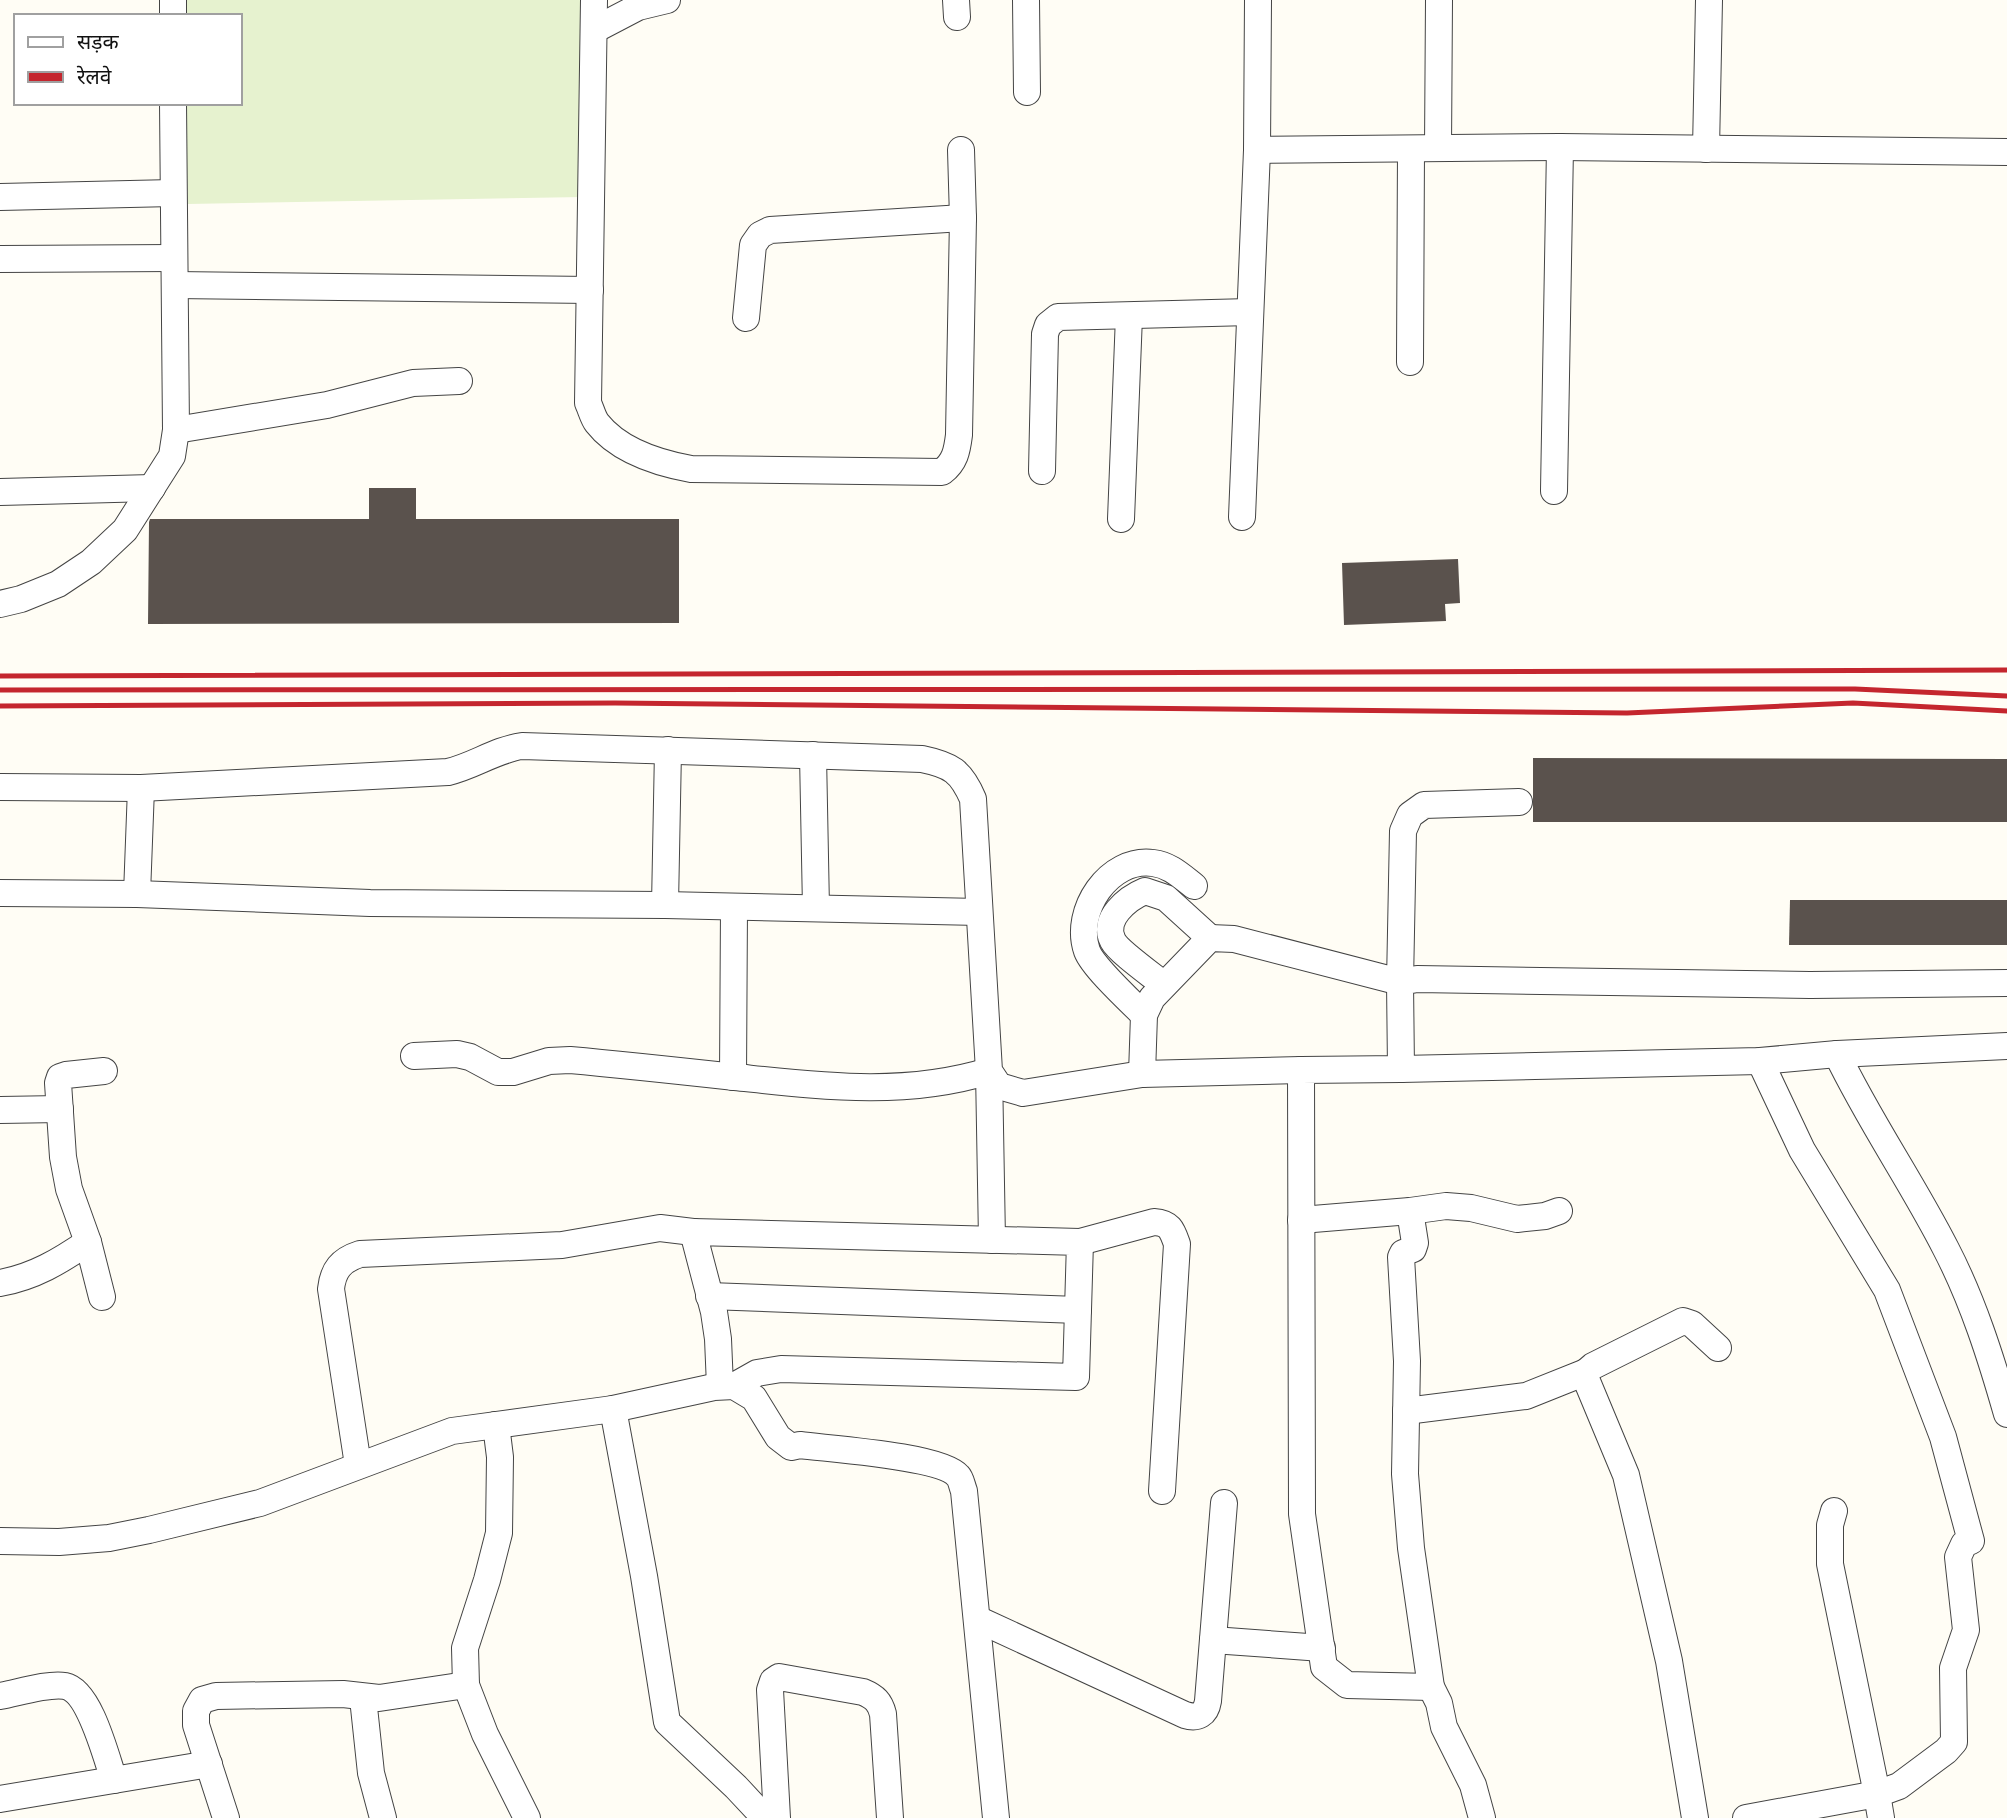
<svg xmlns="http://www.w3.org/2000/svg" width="2007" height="1818" font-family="'PT Serif','Noto Sans Devanagari',serif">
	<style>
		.pitch { fill: #e6f2cf }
		.building { fill: #5a524d }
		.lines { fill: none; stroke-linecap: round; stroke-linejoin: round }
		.minor-casing { stroke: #444; stroke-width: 28 }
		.minor { stroke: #fff; stroke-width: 26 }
		.rail { stroke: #c4262e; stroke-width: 5 }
	</style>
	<rect width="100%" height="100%" fill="#fffdf5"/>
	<!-- pitch -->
	<path class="pitch" d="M 183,0 L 582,0 L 583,197 L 188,204 L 185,103 L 240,103 L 240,16 L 183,16 Z"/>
	<!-- building -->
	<g class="building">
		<path d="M 369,488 L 416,488 L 416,519 L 679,519 L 679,623 L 148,624 L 149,522 L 150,519 L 369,519 Z"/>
		<path d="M 1458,559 L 1460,603 L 1445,604 L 1446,621 L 1344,625 L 1342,563 Z"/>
		<path d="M 1533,758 L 2007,759 L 2007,822 L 1533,822 Z"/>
		<path d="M 1790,900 L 2007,900 L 2007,945 L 1789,945 Z"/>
	</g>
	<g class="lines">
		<!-- minor casing -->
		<g class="minor-casing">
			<g id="minor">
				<path d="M 173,0 L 173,16"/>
				<path d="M 594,0 L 588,403 C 591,409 593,418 597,423 C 619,451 658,463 691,469 L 942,472 C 955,462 957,451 959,435 L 963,218 L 961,150"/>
				<path d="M 956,0 L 957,17"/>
				<path d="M 1026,0 L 1027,92"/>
				<path d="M 594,30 L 638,7 L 667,0"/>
				<path d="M 1438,148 L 1439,0"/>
				<path d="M 1706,149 L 1709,0"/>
				<path d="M 1257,150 L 1560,147 L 2007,152"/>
				<path d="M 0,197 L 173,193"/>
				<path d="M 0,259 L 174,258"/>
				<path d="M 175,285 L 590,290"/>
				<path d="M 746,318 L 753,245 L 760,235 L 770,230 L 963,218"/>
				<path d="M 1410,362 L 1411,149"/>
				<path d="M 176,430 L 327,405 L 413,383 L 459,381"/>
				<path d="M 1042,471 L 1045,334 L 1048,325 L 1058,317 L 1250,312"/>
				<path d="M 1554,491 L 1560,147"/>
				<path d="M 0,492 L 152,488"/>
				<path d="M 1242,517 L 1257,150 L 1258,0"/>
				<path d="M 1121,519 L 1129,316"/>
				<path d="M 0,604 L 21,599 L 58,584 L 91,562 L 125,530 L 172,456 L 176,430 L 173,103"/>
				<path d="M 813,755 L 816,908"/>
				<path d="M 0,787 L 141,788 L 448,772 C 474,766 495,750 522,746 L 922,759 C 951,765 961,771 973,799 L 989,1071 L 999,1086 L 1023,1093 L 1142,1074 L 1301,1070"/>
				<path d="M 0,893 L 137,894 L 370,903 L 665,905 L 979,912"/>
				<path d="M 137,894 L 141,788"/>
				<path d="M 665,905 L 668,750"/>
				<path d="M 1164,985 C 1153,976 1118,951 1113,941 C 1101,919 1128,898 1145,891 L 1166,898 L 1210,938"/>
				<path d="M 1144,1015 C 1130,1001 1093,967 1087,951 C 1073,911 1109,857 1153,863 C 1170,865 1181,876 1194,886"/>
				<path d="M 1837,1054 C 1869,1121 1912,1182 1946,1249 C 1973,1301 1991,1358 2007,1414"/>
				<path d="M 414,1056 L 457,1054 L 470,1057 L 498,1072 L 513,1072 L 549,1061 L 570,1060 C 625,1065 680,1071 735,1077 C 821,1086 904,1097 989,1071 L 992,1240"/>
				<path d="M 1760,1061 L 1802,1150 L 1887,1290 L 1943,1437 L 1971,1541 L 1964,1544 L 1958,1557 L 1966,1630 L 1953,1668 L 1954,1742 L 1946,1751 L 1899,1786 L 1877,1794 L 1830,1564 L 1830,1525 L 1834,1511"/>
				<path d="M 1401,1069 L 1760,1061 L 1837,1054 L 2007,1046"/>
				<path d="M 1142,1074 L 1144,1015 L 1152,998 L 1210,938 L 1234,939 L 1400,982 L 1403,831 L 1410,815 L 1424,805 L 1519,802"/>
				<path d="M 733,1077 L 734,907"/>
				<path d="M 0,1110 L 60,1109"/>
				<path d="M 1410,1211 L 1415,1243 L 1413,1249 L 1403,1253 L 1401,1257 L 1407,1361 L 1405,1474 L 1411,1548 L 1431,1687 L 1439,1703 L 1444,1727 L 1473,1785 L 1482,1818"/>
				<path d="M 1301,1220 L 1410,1211 L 1446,1206 L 1471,1208 L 1517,1219 L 1545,1216 L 1559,1211"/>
				<path d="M 1080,1242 L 1154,1222 C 1170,1223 1172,1230 1177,1244 L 1162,1491"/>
				<path d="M 0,1283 C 34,1277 60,1261 88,1242"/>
				<path d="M 709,1296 L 1078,1310"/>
				<path d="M 102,1297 L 88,1242 L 69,1189 L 63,1157 L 58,1083 L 60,1077 L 66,1075 L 104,1071"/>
				<path d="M 720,1386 L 718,1339 L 714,1312 L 693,1232 L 1080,1242 L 1076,1377 L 781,1369 L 757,1373 L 734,1386"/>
				<path d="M 613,1409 L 714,1387 L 734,1386 L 754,1398 L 778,1437 L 791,1447 L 800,1445 C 830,1449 941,1456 958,1476 C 961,1479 962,1486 964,1491 L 996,1818"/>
				<path d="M 1406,1411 L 1526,1396 L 1586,1372"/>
				<path d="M 496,1425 L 500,1457 L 499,1533 L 487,1580 L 465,1648 L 466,1685 L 485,1734 L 527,1818"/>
				<path d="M 358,1465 L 331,1289 C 333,1270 341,1260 360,1254 L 562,1245 L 660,1228 L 693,1232"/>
				<path d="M 0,1541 L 59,1542 L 109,1538 L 149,1530 L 260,1503 L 452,1431 L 613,1409 L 644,1576 L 667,1722 L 736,1787 L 765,1818"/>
				<path d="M 977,1619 L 1185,1715 C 1198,1719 1206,1714 1208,1701 L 1224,1503"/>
				<path d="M 1213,1640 L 1322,1648"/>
				<path d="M 1431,1687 L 1347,1685 L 1324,1667 L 1302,1514 L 1301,1070 L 1401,1069 L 1400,982 L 1417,979 L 1810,985 L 2007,983"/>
				<path d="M 0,1696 C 17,1693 48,1683 65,1686 C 90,1691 106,1757 114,1780"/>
				<path d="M 363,1698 L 371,1773 L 383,1818"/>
				<path d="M 0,1799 L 209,1764"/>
				<path d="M 226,1818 L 196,1725 L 196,1711 L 202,1700 L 216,1696 L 343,1694 L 379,1698 L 466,1685"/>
				<path d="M 777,1818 L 770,1690 L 773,1681 L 779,1677 L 863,1692 C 875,1697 880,1702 883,1714 L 890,1818"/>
				<path d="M 1695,1818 L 1669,1661 L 1626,1475 L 1586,1379 L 1586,1372 L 1593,1366 L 1683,1321 L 1692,1324 L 1718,1348"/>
				<path d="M 1746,1818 L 1877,1794 L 1881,1818"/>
			</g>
		</g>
		<!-- minor -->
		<use href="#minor" class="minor"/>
		<!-- rail -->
		<g class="rail">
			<path d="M 0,676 L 2007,670"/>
			<path d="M 0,690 L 1855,689 L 2007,696"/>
			<path d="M 0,706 L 615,703 L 1627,713 L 1853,703 L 2007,711"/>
		</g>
	</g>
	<!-- legend -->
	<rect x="14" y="14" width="228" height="91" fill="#ffffff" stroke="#a0a0a0" stroke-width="2"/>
	<rect x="28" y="37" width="35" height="10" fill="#ffffff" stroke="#a0a0a0" stroke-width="2"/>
	<text x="77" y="49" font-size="21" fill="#111111">सड़क</text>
	<rect x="28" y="72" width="35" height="10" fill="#c4262e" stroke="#a0a0a0" stroke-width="2"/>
	<text x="77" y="84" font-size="21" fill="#111111">रेलवे</text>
</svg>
